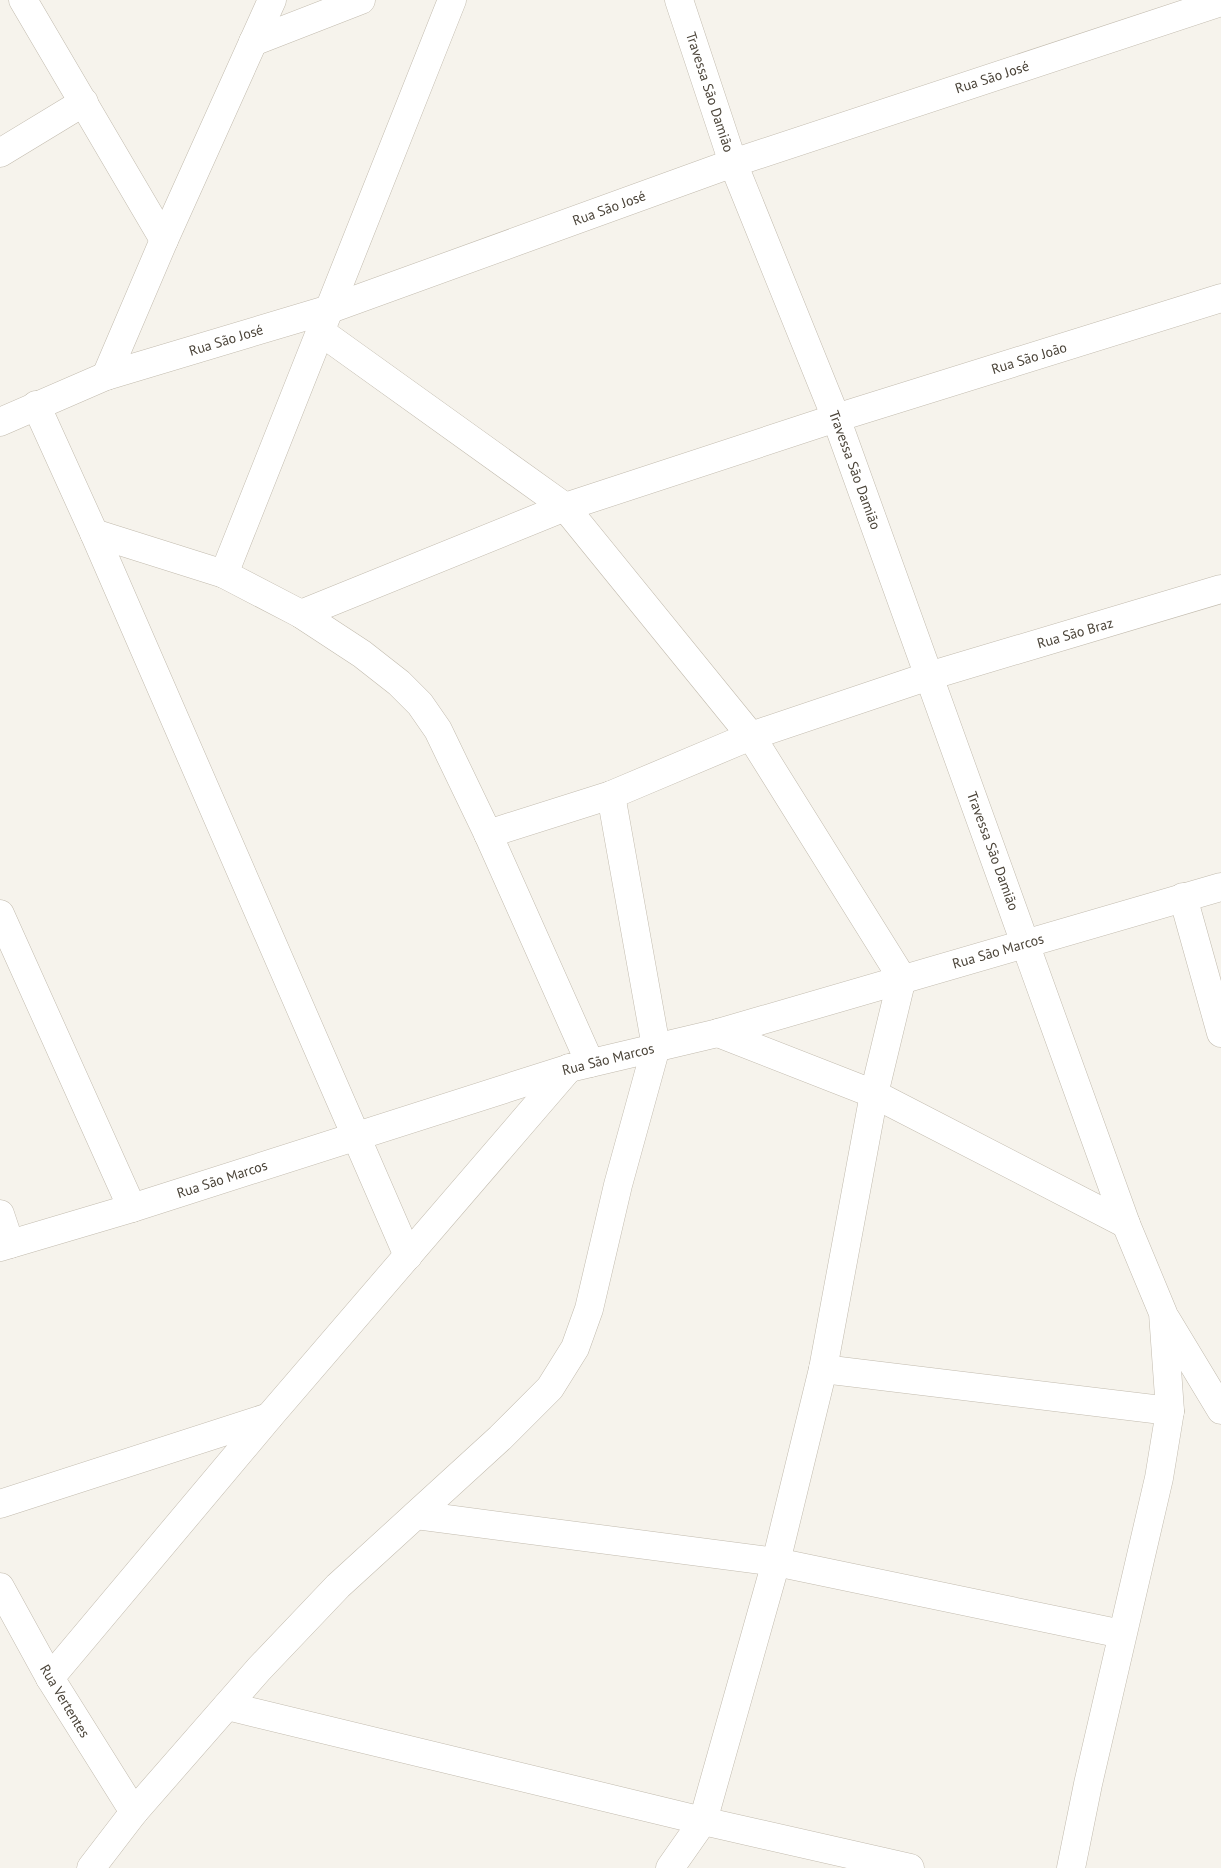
<svg xmlns="http://www.w3.org/2000/svg" width="1221" height="1868" font-family="'PT Sans',sans-serif">
	<style>
		.lines { fill: none; stroke-linecap: round; stroke-linejoin: round }
		.minor-casing { stroke: #c2bbae; stroke-width: 29 }
		.minor { stroke: #fff; stroke-width: 28 }
		.labels { text-anchor: middle; dominant-baseline: central; stroke-width: 4; stroke-linejoin: round; paint-order: stroke }
		.street-label { font-size: 14px; fill: #4b4439; stroke: #fff }
	</style>
	<rect width="100%" height="100%" fill="#f6f3ec"/>
	<g class="lines">
		<!-- minor casing -->
		<g class="minor-casing">
			<g id="minor">
				<path d="M 23,0 L 164,240"/>
				<path d="M 679,0 L 733,163 L 836,418 L 1126,1224 L 1163,1313 L 1170,1411 L 1159,1478 L 1088,1784 L 1071,1868"/>
				<path d="M 253,42 L 361,0"/>
				<path d="M 0,153 L 84,102"/>
				<path d="M 321,332 L 565,507 L 751,736 L 902,978 L 874,1094 L 823,1369 L 776,1562 L 703,1821 L 670,1868"/>
				<path d="M 106,376 L 164,240 L 272,0"/>
				<path d="M 36,405 L 94,533 L 408,1256"/>
				<path d="M 0,422 L 106,376 L 330,309 L 733,163 L 1221,2"/>
				<path d="M 94,533 L 224,574 L 301,614 L 362,654 L 399,683 L 420,704 L 438,730 L 488,834 L 590,1063"/>
				<path d="M 224,574 L 452,0"/>
				<path d="M 301,614 L 565,507 L 836,418 L 1221,298"/>
				<path d="M 488,834 L 611,795 L 751,736 L 929,676 L 1221,589"/>
				<path d="M 1183,897 L 1221,1033"/>
				<path d="M 0,914 L 132,1208"/>
				<path d="M 718,1033 L 874,1094 L 1126,1224"/>
				<path d="M 0,1214 L 10,1244"/>
				<path d="M 0,1247 L 132,1208 L 570,1068 L 718,1033 L 1221,887"/>
				<path d="M 1166,1319 L 1221,1410"/>
				<path d="M 823,1369 L 1170,1411"/>
				<path d="M 0,1504 L 269,1417"/>
				<path d="M 416,1515 L 776,1562 L 1122,1634"/>
				<path d="M 0,1587 L 50,1678 L 134,1812"/>
				<path d="M 50,1678 L 269,1417 L 569,1068"/>
				<path d="M 227,1706 L 703,1821 L 910,1868"/>
				<path d="M 91,1868 L 134,1812 L 259,1669 L 338,1586 L 500,1438 L 550,1388 L 575,1348 L 589,1309 L 618,1185 L 656,1047 L 611,795"/>
			</g>
		</g>
		<!-- minor -->
		<use href="#minor" class="minor"/>
	</g>
	<g class="labels">
		<!-- street labels -->
		<g class="street-label">
			<text transform="translate(992 77) rotate(-18)">Rua São José</text>
			<text transform="translate(710 92) rotate(72)">Travessa São Damião</text>
			<text transform="translate(609 208) rotate(-20)">Rua São José</text>
			<text transform="translate(226 340) rotate(-17)">Rua São José</text>
			<text transform="translate(1029 358) rotate(-17)">Rua São João</text>
			<text transform="translate(855 470) rotate(70)">Travessa São Damião</text>
			<text transform="translate(1075 633) rotate(-16)">Rua São Braz</text>
			<text transform="translate(993 851) rotate(70)">Travessa São Damião</text>
			<text transform="translate(998 951) rotate(-16)">Rua São Marcos</text>
			<text transform="translate(608 1059) rotate(-14)">Rua São Marcos</text>
			<text transform="translate(222 1179) rotate(-18)">Rua São Marcos</text>
			<text transform="translate(65 1701) rotate(59)">Rua Vertentes</text>
		</g>
	</g>
</svg>
